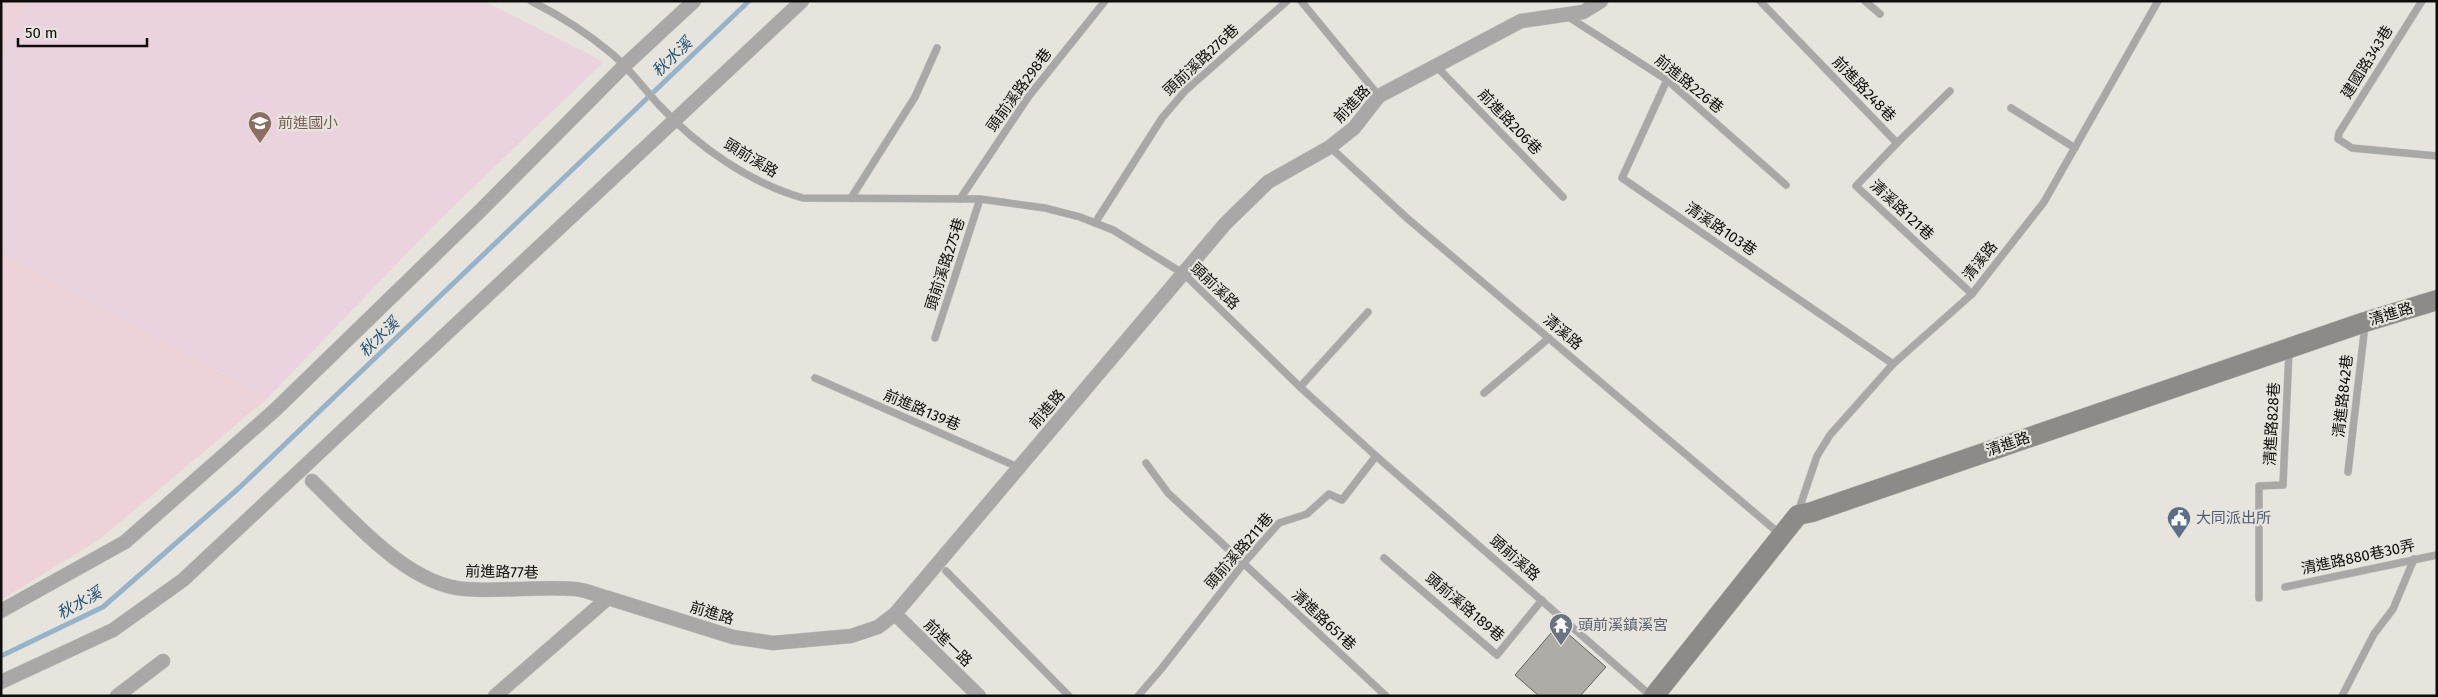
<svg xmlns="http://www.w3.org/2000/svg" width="2438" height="697" font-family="'Fira Sans','Noto Sans TC',sans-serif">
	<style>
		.industrial { fill: #edd3d8 }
		.education { fill: #ead3de }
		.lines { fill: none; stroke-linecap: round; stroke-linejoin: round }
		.stream { stroke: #96b3ca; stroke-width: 5 }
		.building { fill: #afaca7; stroke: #65625e }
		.lane-casing { stroke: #c4c2bc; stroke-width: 8 }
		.street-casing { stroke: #c4c2bc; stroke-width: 15 }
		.secondary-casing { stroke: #c4c2bc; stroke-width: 21 }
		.lane { stroke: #a9a8a6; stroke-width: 7 }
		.street { stroke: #a9a8a6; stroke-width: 14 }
		.secondary { stroke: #8d8b88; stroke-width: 20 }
		.labels { text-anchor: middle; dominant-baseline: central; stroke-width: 4.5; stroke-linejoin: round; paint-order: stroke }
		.street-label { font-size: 15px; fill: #0e0d0b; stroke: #e7e4de }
		.education-label { font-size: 15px; fill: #785e54; stroke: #e7e4de; text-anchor: start }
		.service-label { font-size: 15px; fill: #4e5e75; stroke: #e7e4de; text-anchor: start }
		.worship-label { font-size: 15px; fill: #5b616d; stroke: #e7e4de; text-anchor: start }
		.water-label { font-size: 16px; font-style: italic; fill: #245475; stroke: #e7e4de }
	</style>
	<rect width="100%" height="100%" fill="#e7e4de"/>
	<!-- industrial -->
	<g class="industrial">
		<path d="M 1,1 L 30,1 L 1,59 Z"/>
		<path d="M 1,253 L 268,398 L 100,539 L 1,600 Z"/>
	</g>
	<!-- education -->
	<path class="education" d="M 30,1 L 484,1 L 604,62 L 433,226 L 268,398 L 1,253 L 1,59 Z"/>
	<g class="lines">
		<!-- stream -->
		<path class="stream" d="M 1,656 L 103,607 L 239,488 L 749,1"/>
	</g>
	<!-- building -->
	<path class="building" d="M 1558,625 L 1606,667 L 1580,696 L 1539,696 L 1515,675 Z"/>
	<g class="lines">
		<!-- lane casing -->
		<g class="lane-casing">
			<g id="lane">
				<path d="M 531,1 C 559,15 587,33 611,53 C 629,68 644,89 660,106 C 698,147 750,183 803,198 L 980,199 L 1045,208 L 1080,217 L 1113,230 L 1184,274 L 1300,387 L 1376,456 L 1651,696"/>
				<path d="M 1301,1 L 1379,96"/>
				<path d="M 1760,1 L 1897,143 L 1950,91"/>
				<path d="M 1865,1 L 1880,14"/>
				<path d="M 2422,1 L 2339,133 L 2338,139 L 2352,148 L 2437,156"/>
				<path d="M 1567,16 L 1667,80 L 1786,185"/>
				<path d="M 1437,67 L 1563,197"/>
				<path d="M 1667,80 L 1622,178 L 1893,364"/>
				<path d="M 2011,108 L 2075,148"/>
				<path d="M 1897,143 L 1856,186 L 1972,294"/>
				<path d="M 1330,147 L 1408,219 L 1781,535"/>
				<path d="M 851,198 L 915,97 L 937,48"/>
				<path d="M 960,199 L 1029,96 L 1105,1"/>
				<path d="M 1095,223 L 1162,118 L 1185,91 L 1287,1"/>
				<path d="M 935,338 L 980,199"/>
				<path d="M 815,378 L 1018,467"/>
				<path d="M 1300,387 L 1368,312"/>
				<path d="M 1484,393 L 1549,338"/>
				<path d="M 1146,463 L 1168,493 L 1386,696"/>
				<path d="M 2348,472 L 2365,325"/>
				<path d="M 1798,512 L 1817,456 L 1830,435 L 1893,364 L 1972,294 L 2044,202 L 2158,1"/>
				<path d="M 1384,558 L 1497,655 L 1542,600"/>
				<path d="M 946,571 L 1069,696"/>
				<path d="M 2285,587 L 2437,555"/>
				<path d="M 2259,598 L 2259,486 L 2283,485 L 2289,351"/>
				<path d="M 1138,696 L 1162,668 L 1243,564 L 1279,523 L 1307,514 L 1329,494 L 1342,500 L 1376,456"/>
				<path d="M 2342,696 L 2374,634 L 2393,609 L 2414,559"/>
			</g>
		</g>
		<!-- street casing -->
		<g class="street-casing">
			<g id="street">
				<path d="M 312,481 C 352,519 407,585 465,589 C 501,592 538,586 575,589 C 586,590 597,595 608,598"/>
				<path d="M 1,611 L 125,542 L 275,410 L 481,210 L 624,66 L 694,1"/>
				<path d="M 895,614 L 979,696"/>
				<path d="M 1,682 L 113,630 L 183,580 L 802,1"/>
				<path d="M 117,696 L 163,661"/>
				<path d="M 495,696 L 608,598 L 733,637 L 773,643 L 851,636 L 878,627 L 895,614 L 1225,224 L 1268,182 L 1330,147 L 1354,128 L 1379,96 L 1521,21 L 1583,12 L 1601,1"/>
			</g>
		</g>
		<!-- secondary casing -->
		<g class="secondary-casing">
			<path id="secondary" d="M 1654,696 L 1798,515 L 1812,512 L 2365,322 L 2437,300"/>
		</g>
		<!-- lane -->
		<use href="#lane" class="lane"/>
		<!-- street -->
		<use href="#street" class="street"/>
		<!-- secondary -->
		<use href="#secondary" class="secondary"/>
	</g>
	<!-- icons -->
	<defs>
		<g id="school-pin" transform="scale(1.25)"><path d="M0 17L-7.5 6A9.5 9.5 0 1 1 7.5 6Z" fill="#8d6e63" stroke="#e7e4de"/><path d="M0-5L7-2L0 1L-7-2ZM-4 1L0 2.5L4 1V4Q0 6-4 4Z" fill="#fff"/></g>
		<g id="civic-pin" transform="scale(1.25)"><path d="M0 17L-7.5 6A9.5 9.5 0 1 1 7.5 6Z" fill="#5c6f8a" stroke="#e7e4de"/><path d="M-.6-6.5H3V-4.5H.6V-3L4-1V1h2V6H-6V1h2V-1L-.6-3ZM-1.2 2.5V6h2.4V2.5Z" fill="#fff"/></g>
		<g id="temple-pin" transform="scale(1.25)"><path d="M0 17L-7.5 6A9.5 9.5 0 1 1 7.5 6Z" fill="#6b7280" stroke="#e7e4de"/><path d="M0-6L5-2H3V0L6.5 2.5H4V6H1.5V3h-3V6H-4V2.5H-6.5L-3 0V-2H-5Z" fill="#fff"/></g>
	</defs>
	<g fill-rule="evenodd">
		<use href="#school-pin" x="260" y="123"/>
		<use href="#civic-pin" x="2179" y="518"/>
		<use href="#temple-pin" x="1561" y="625"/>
	</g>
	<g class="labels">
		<!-- street labels -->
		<g class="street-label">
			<text transform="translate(1201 60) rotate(-43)">頭前溪路276巷</text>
			<text transform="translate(2367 62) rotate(-58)">建國路343巷</text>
			<text transform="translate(1689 84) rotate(39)">前進路226巷</text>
			<text transform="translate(1864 89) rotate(46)">前進路248巷</text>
			<text transform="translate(1019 90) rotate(-54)">頭前溪路298巷</text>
			<text transform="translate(1352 104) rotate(-47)">前進路</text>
			<text transform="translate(1510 122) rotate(46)">前進路206巷</text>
			<text transform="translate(751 158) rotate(31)">頭前溪路</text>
			<text transform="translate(1902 210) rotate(43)">清溪路121巷</text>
			<text transform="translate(1721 229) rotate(34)">清溪路103巷</text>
			<text transform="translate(1980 261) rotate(-51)">清溪路</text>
			<text transform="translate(945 264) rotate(-72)">頭前溪路275巷</text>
			<text transform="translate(1215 286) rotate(43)">頭前溪路</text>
			<text transform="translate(2391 314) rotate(-17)">清進路</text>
			<text transform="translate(1563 332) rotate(40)">清溪路</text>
			<text transform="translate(2343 396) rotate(-84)">清進路842巷</text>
			<text transform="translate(1047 409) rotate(-49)">前進路</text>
			<text transform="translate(922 410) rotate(23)">前進路139巷</text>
			<text transform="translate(2272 424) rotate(-87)">清進路828巷</text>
			<text transform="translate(2008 444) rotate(-19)">清進路</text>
			<text transform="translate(1239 551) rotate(-49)">頭前溪路211巷</text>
			<text transform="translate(2358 557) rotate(-12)">清進路880巷30弄</text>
			<text transform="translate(1515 558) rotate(41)">頭前溪路</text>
			<text transform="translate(502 572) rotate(1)">前進路77巷</text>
			<text transform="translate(1465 607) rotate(40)">頭前溪路189巷</text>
			<text transform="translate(712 613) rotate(17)">前進路</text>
			<text transform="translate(1324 620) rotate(43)">清進路651巷</text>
			<text transform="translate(948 643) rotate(44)">前進一路</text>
		</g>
		<!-- education labels -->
		<g class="education-label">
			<text x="278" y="123">前進國小</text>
		</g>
		<!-- service labels -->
		<g class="service-label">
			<text x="2196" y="518">大同派出所</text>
		</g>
		<!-- worship labels -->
		<g class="worship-label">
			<text x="1578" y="625">頭前溪鎮溪宮</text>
		</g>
		<!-- water labels -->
		<g class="water-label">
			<text transform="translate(672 57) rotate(-44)">秋水溪</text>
			<text transform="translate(379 337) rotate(-44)">秋水溪</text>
			<text transform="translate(79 603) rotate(-29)">秋水溪</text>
		</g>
	</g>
	<!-- border -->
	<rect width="2438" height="697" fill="none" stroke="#0e0d0b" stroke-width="5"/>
	<!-- scale -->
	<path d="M18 38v8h129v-8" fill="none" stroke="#0e0d0b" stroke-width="2.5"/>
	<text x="25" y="38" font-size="15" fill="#0e0d0b" stroke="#e7e4de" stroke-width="4" paint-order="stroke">50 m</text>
</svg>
